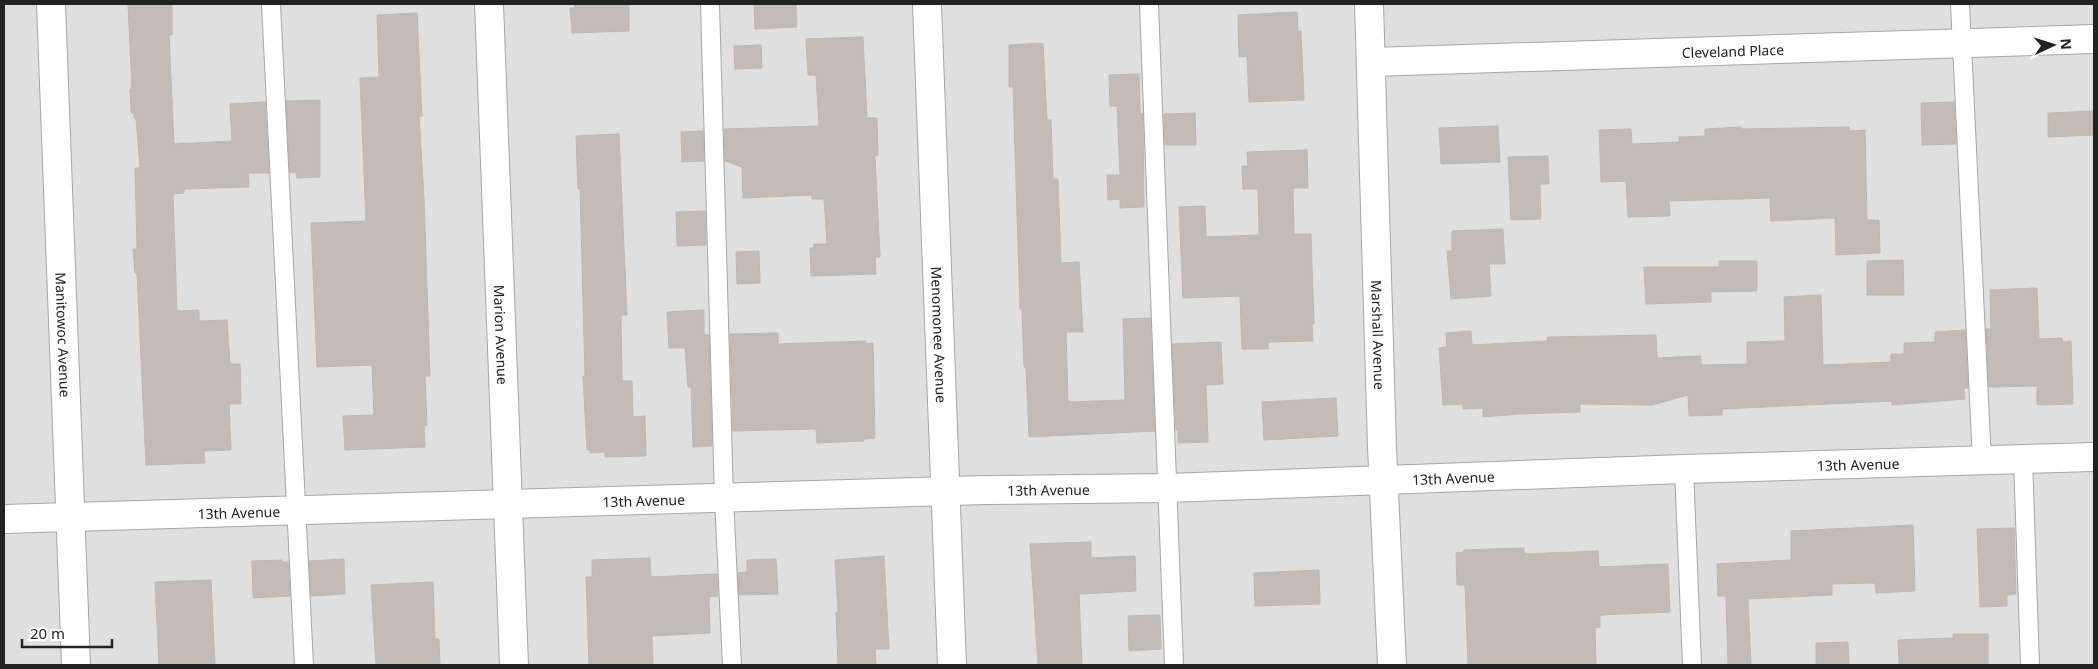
<svg xmlns="http://www.w3.org/2000/svg" width="2098" height="669" font-family="'Noto Sans',sans-serif">
	<style>
		.residential { fill: #e0dfdf }
		.building { fill: #c2bbb6; stroke: #c2b6ac }
		.lines { fill: none; stroke-linecap: round; stroke-linejoin: round }
		.service-casing { stroke: #a6a6a6; stroke-width: 20 }
		.minor-casing { stroke: #a6a6a6; stroke-width: 30 }
		.service { stroke: #fff; stroke-width: 18 }
		.minor { stroke: #fff; stroke-width: 28 }
		.labels { text-anchor: middle; dominant-baseline: central; stroke-width: 4; stroke-linejoin: round; paint-order: stroke }
		.street-label { font-size: 14px; fill: #222; stroke: #fff }
	</style>
	<rect width="100%" height="100%" fill="#f1efe9"/>
	<!-- residential -->
	<rect class="residential" x="4" y="4" width="2090" height="661"/>
	<!-- building -->
	<g class="building">
		<path d="M 128,4 L 172,4 L 172,35 L 169,35 L 174,144 L 232,141 L 230,104 L 265,102 L 269,173 L 248,173 L 249,187 L 184,189 L 184,193 L 173,194 L 177,311 L 199,310 L 199,321 L 227,320 L 230,364 L 240,364 L 241,404 L 229,404 L 231,450 L 204,451 L 205,463 L 146,465 L 137,273 L 135,273 L 133,249 L 137,249 L 135,168 L 140,168 L 136,118 L 134,118 L 134,113 L 131,113 L 130,89 L 132,89 Z"/>
		<path d="M 574,4 L 629,4 L 629,31 L 572,33 L 570,8 L 575,8 Z"/>
		<path d="M 754,4 L 796,4 L 797,27 L 755,29 Z"/>
		<path d="M 1297,12 L 1298,31 L 1301,31 L 1304,100 L 1249,102 L 1247,56 L 1239,57 L 1238,15 Z"/>
		<path d="M 417,13 L 422,116 L 419,116 L 424,198 L 430,376 L 425,376 L 427,425 L 424,426 L 425,447 L 345,450 L 343,416 L 374,415 L 372,365 L 317,367 L 311,223 L 366,221 L 360,78 L 379,77 L 377,15 Z"/>
		<path d="M 863,37 L 867,118 L 877,118 L 878,155 L 875,156 L 880,257 L 875,257 L 876,274 L 811,276 L 810,248 L 814,248 L 814,244 L 827,244 L 824,199 L 812,199 L 812,195 L 743,198 L 742,167 L 725,161 L 724,129 L 819,126 L 816,75 L 808,75 L 806,39 Z"/>
		<path d="M 1043,43 L 1047,120 L 1051,120 L 1053,179 L 1058,179 L 1061,263 L 1079,262 L 1083,332 L 1066,332 L 1068,402 L 1125,400 L 1123,319 L 1150,318 L 1155,431 L 1029,437 L 1026,367 L 1024,367 L 1022,309 L 1020,309 L 1013,87 L 1009,87 L 1009,45 Z"/>
		<path d="M 761,45 L 762,68 L 735,69 L 734,46 Z"/>
		<path d="M 1139,74 L 1140,113 L 1143,114 L 1144,207 L 1120,208 L 1120,199 L 1108,200 L 1107,175 L 1120,175 L 1117,106 L 1110,106 L 1109,75 Z"/>
		<path d="M 320,100 L 320,177 L 297,178 L 296,172 L 290,173 L 286,101 Z"/>
		<path d="M 1954,102 L 1956,144 L 1922,145 L 1921,103 Z"/>
		<path d="M 2094,111 L 2094,135 L 2048,137 L 2048,113 Z"/>
		<path d="M 1195,113 L 1196,145 L 1165,145 L 1164,114 Z"/>
		<path d="M 1498,126 L 1500,162 L 1441,164 L 1439,128 Z"/>
		<path d="M 1741,127 L 1741,129 L 1849,127 L 1850,131 L 1865,130 L 1867,220 L 1879,220 L 1880,253 L 1836,255 L 1835,218 L 1771,221 L 1770,198 L 1669,201 L 1670,216 L 1628,217 L 1626,181 L 1601,182 L 1599,130 L 1631,129 L 1632,144 L 1679,142 L 1679,137 L 1705,136 L 1705,129 Z"/>
		<path d="M 703,131 L 704,161 L 682,162 L 681,132 Z"/>
		<path d="M 619,134 L 627,315 L 621,315 L 622,381 L 632,381 L 633,417 L 645,416 L 646,456 L 605,457 L 605,452 L 590,453 L 590,450 L 587,450 L 583,376 L 585,376 L 580,188 L 578,189 L 576,136 Z"/>
		<path d="M 1307,150 L 1308,188 L 1293,188 L 1294,234 L 1311,234 L 1314,324 L 1312,324 L 1313,341 L 1268,342 L 1268,349 L 1242,349 L 1240,296 L 1183,298 L 1179,207 L 1205,206 L 1206,237 L 1259,235 L 1258,189 L 1243,189 L 1242,166 L 1248,166 L 1247,152 Z"/>
		<path d="M 1548,156 L 1549,184 L 1540,184 L 1541,219 L 1511,220 L 1508,157 Z"/>
		<path d="M 705,211 L 706,245 L 677,246 L 676,212 Z"/>
		<path d="M 1503,229 L 1505,264 L 1489,264 L 1491,296 L 1451,299 L 1447,251 L 1452,251 L 1452,231 Z"/>
		<path d="M 759,251 L 760,283 L 737,284 L 736,252 Z"/>
		<path d="M 1903,260 L 1904,295 L 1867,295 L 1867,261 Z"/>
		<path d="M 1719,261 L 1757,261 L 1757,291 L 1711,292 L 1711,302 L 1646,304 L 1644,267 L 1719,267 Z"/>
		<path d="M 2037,288 L 2039,339 L 2062,338 L 2063,342 L 2071,341 L 2073,404 L 2037,405 L 2037,386 L 1989,387 L 1986,329 L 1991,329 L 1990,290 Z"/>
		<path d="M 1821,295 L 1823,365 L 1891,362 L 1891,354 L 1904,354 L 1904,343 L 1935,342 L 1935,332 L 1965,330 L 1968,388 L 1964,388 L 1965,399 L 1892,405 L 1892,401 L 1722,409 L 1722,415 L 1689,416 L 1688,395 L 1652,405 L 1580,404 L 1580,412 L 1518,414 L 1483,417 L 1483,408 L 1463,409 L 1463,404 L 1443,405 L 1439,348 L 1447,347 L 1446,333 L 1471,331 L 1472,345 L 1547,341 L 1547,337 L 1656,335 L 1657,358 L 1701,356 L 1701,365 L 1747,364 L 1747,342 L 1785,341 L 1784,297 Z"/>
		<path d="M 704,310 L 704,335 L 709,335 L 712,446 L 693,447 L 691,387 L 688,387 L 685,348 L 669,348 L 667,312 Z"/>
		<path d="M 778,333 L 778,344 L 866,341 L 866,344 L 873,343 L 875,438 L 864,439 L 864,441 L 817,443 L 816,429 L 733,431 L 730,334 Z"/>
		<path d="M 1221,342 L 1223,384 L 1206,385 L 1208,442 L 1178,443 L 1178,430 L 1176,430 L 1172,344 Z"/>
		<path d="M 1336,398 L 1338,436 L 1264,440 L 1262,402 Z"/>
		<path d="M 1913,525 L 1915,591 L 1876,593 L 1875,583 L 1832,584 L 1832,595 L 1748,599 L 1751,665 L 1728,665 L 1726,596 L 1718,596 L 1717,564 L 1791,560 L 1791,531 Z"/>
		<path d="M 2014,528 L 2016,594 L 2007,595 L 2007,606 L 1980,607 L 1977,529 Z"/>
		<path d="M 1091,542 L 1091,558 L 1135,556 L 1136,591 L 1079,594 L 1082,665 L 1038,665 L 1030,544 Z"/>
		<path d="M 1524,548 L 1524,554 L 1598,551 L 1599,567 L 1668,564 L 1670,612 L 1600,615 L 1600,627 L 1595,628 L 1596,665 L 1468,665 L 1465,585 L 1457,585 L 1456,553 L 1463,552 L 1464,550 Z"/>
		<path d="M 884,556 L 889,649 L 875,649 L 876,665 L 838,665 L 836,612 L 838,612 L 835,560 Z"/>
		<path d="M 650,558 L 651,577 L 717,574 L 718,596 L 709,597 L 710,633 L 652,636 L 653,665 L 589,665 L 586,577 L 592,577 L 592,560 Z"/>
		<path d="M 344,559 L 345,594 L 311,596 L 309,561 Z"/>
		<path d="M 776,559 L 778,594 L 739,595 L 738,573 L 747,572 L 747,560 Z"/>
		<path d="M 282,560 L 282,562 L 288,562 L 290,596 L 253,598 L 252,561 Z"/>
		<path d="M 1319,570 L 1320,604 L 1255,606 L 1254,573 Z"/>
		<path d="M 211,580 L 215,665 L 159,665 L 155,582 Z"/>
		<path d="M 433,582 L 435,639 L 439,639 L 440,665 L 376,665 L 371,585 Z"/>
		<path d="M 1160,615 L 1161,649 L 1129,651 L 1128,616 Z"/>
		<path d="M 1953,634 L 1988,634 L 1988,665 L 1899,665 L 1898,640 L 1953,638 Z"/>
		<path d="M 1848,642 L 1849,665 L 1816,665 L 1816,643 Z"/>
	</g>
	<g class="lines">
		<!-- service casing -->
		<g class="service-casing">
			<g id="service">
				<path d="M 271,4 L 304,665"/>
				<path d="M 710,4 L 724,498 L 732,665"/>
				<path d="M 1149,4 L 1174,665"/>
				<path d="M 1960,4 L 1982,461"/>
				<path d="M 2023,459 L 2030,665"/>
				<path d="M 1684,469 L 1692,665"/>
			</g>
		</g>
		<!-- minor casing -->
		<g class="minor-casing">
			<g id="minor">
				<path id="s1" d="M 51,4 L 76,665"/>
				<path id="s2" d="M 489,4 L 514,665"/>
				<path id="s3" d="M 927,4 L 952,665"/>
				<path id="s4" d="M 1369,4 L 1382,447 L 1392,665"/>
				<path id="s5" d="M 1372,62 L 2094,39"/>
				<path id="s6" d="M 4,519 L 985,490 L 1167,488 L 1684,469 L 2094,457"/>
			</g>
		</g>
		<!-- service -->
		<use href="#service" class="service"/>
		<!-- minor -->
		<use href="#minor" class="minor"/>
	</g>
	<g class="labels">
		<!-- street labels -->
		<g class="street-label">
			<text stroke="none"><textPath href="#s5" startOffset="361">Cleveland Place</textPath></text>
			<text stroke="none"><textPath href="#s3" startOffset="331">Menomonee Avenue</textPath></text>
			<text stroke="none"><textPath href="#s1" startOffset="331">Manitowoc Avenue</textPath></text>
			<text stroke="none"><textPath href="#s2" startOffset="331">Marion Avenue</textPath></text>
			<text stroke="none"><textPath href="#s4" startOffset="331">Marshall Avenue</textPath></text>
			<text stroke="none"><textPath href="#s6" startOffset="1855">13th Avenue</textPath></text>
			<text stroke="none"><textPath href="#s6" startOffset="1450">13th Avenue</textPath></text>
			<text stroke="none"><textPath href="#s6" startOffset="1045">13th Avenue</textPath></text>
			<text stroke="none"><textPath href="#s6" startOffset="640">13th Avenue</textPath></text>
			<text stroke="none"><textPath href="#s6" startOffset="235">13th Avenue</textPath></text>
		</g>
	</g>
	<!-- border -->
	<rect width="2098" height="669" fill="none" stroke="#222222" stroke-width="10"/>
	<!-- north arrow -->
	<g transform="translate(2053 45) rotate(86)" stroke="#ffffff" stroke-width="4" paint-order="stroke">
	<path d="M0-4L9 19L0 12L-9 19Z" fill="#222222"/>
	<text y="-8" font-size="14" font-weight="bold" text-anchor="middle" fill="#222222">N</text>
	</g>
	<!-- scale -->
	<path d="M22 639v8h90v-8" fill="none" stroke="#222222" stroke-width="2.5"/>
	<text x="30" y="639" font-size="15" fill="#222222" stroke="#ffffff" stroke-width="4" paint-order="stroke">20 m</text>
</svg>
